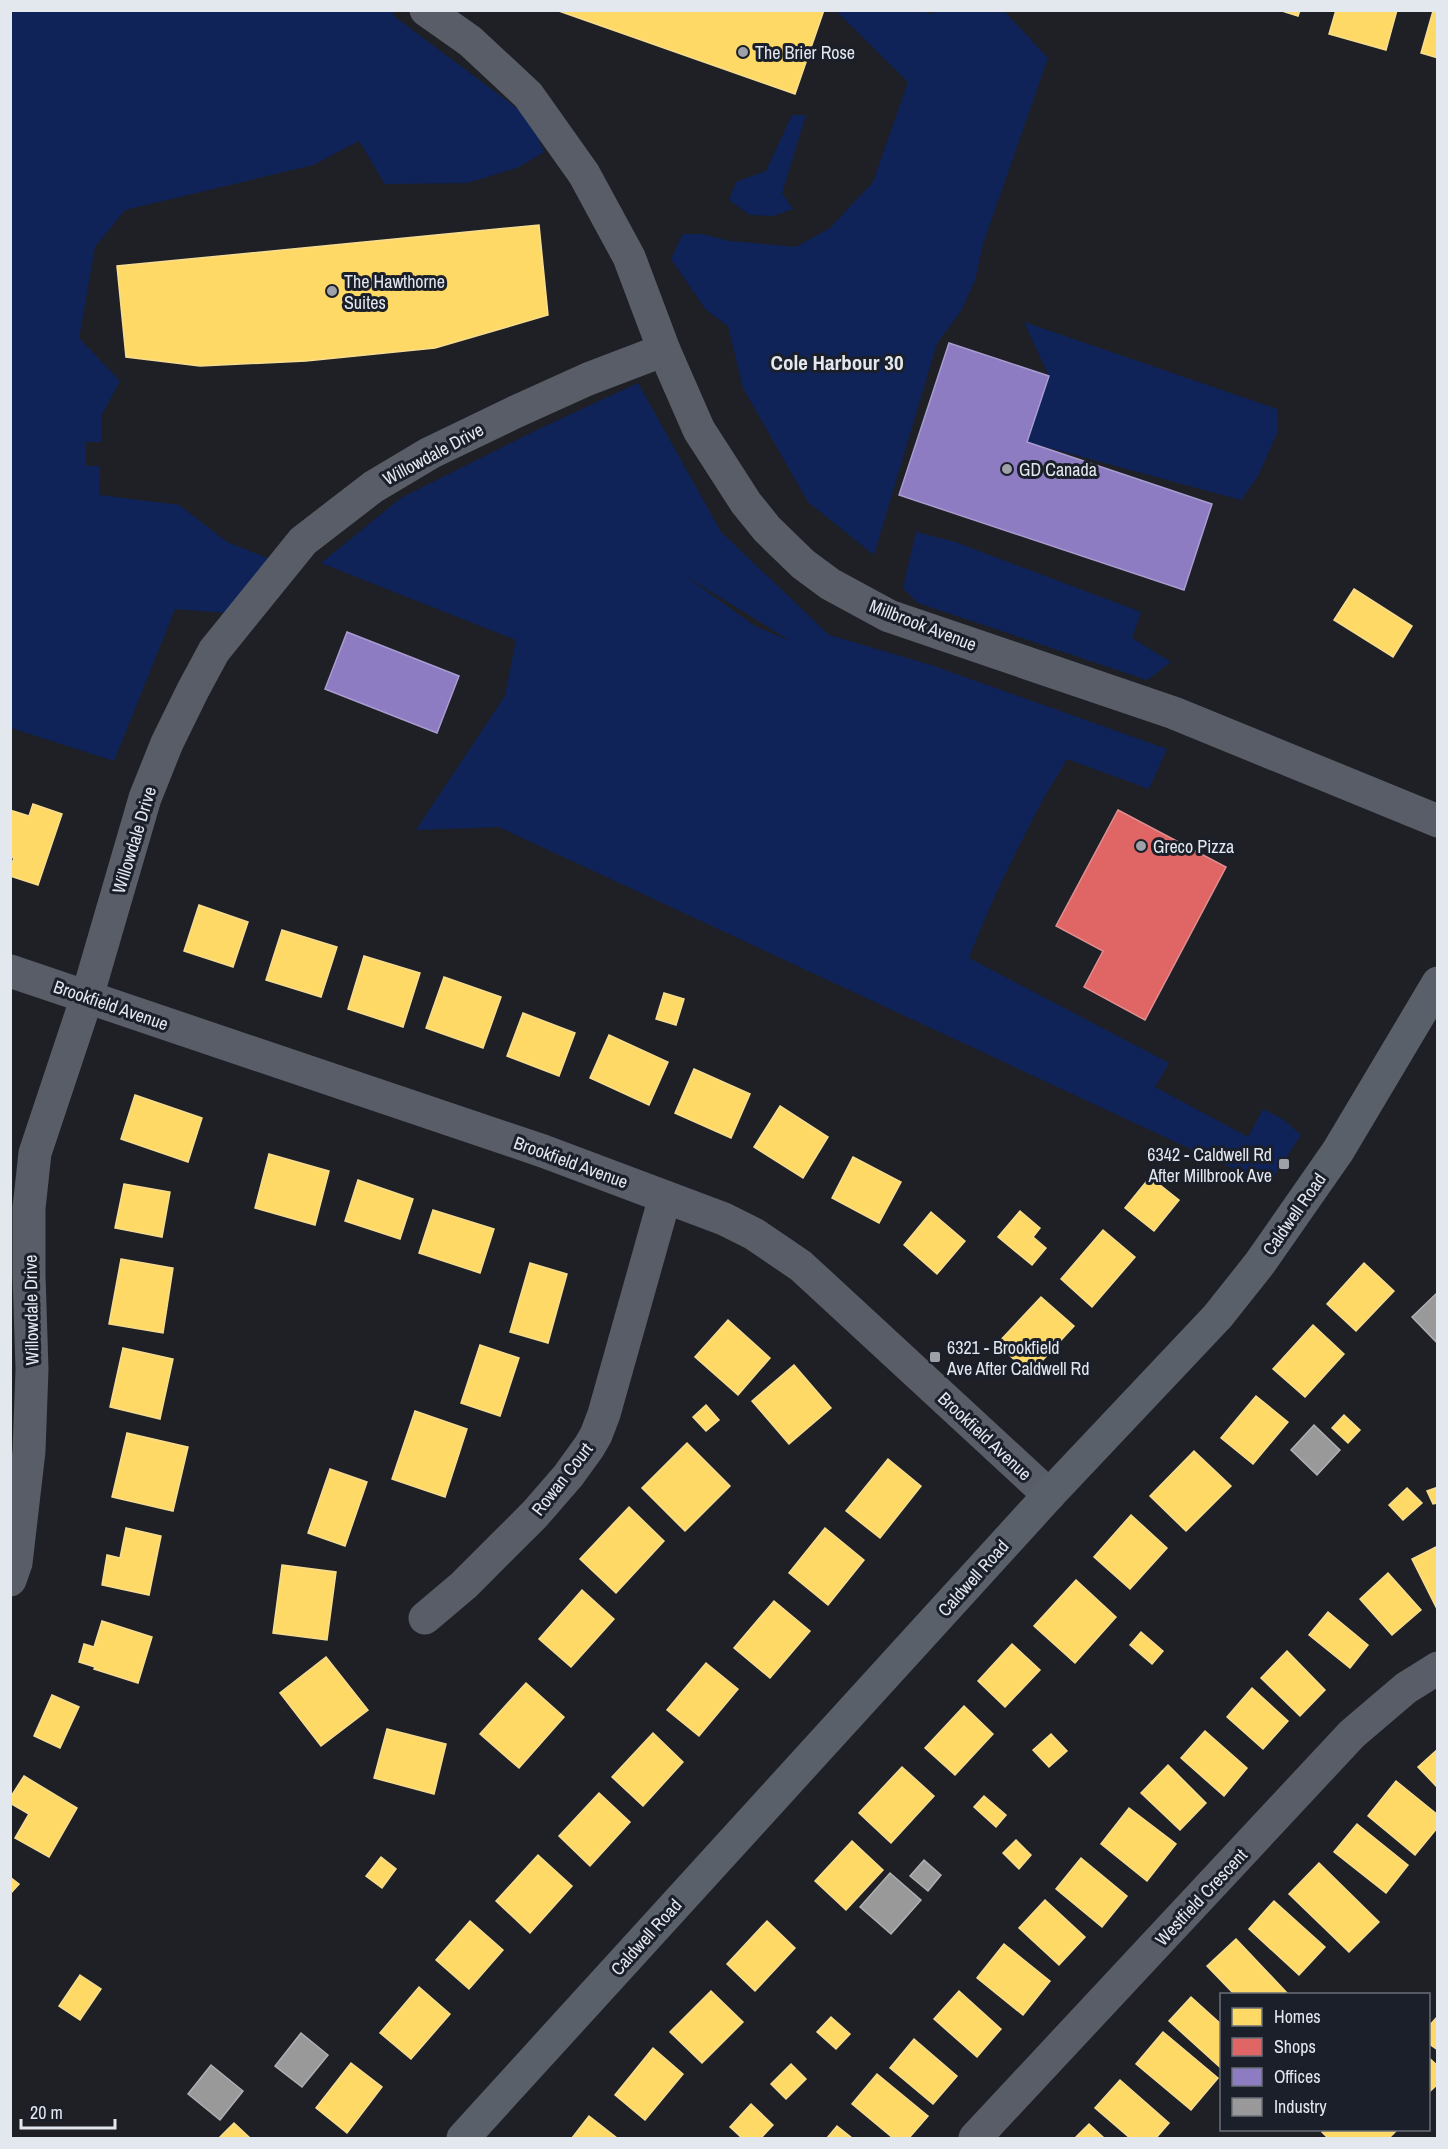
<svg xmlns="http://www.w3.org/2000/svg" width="1448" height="2149" font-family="'Archivo Narrow',sans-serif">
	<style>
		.green { fill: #0f2359; fill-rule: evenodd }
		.homes { fill: #ffd966; stroke: #f7dd8f; stroke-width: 1.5 }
		.shops { fill: #e06666; stroke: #e18d8f; stroke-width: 1.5 }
		.offices { fill: #8e7cc3; stroke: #a89cd0; stroke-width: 1.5 }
		.industry { fill: #999; stroke: #afb0b2; stroke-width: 1.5 }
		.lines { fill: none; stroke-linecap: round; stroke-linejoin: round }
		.street { stroke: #585d67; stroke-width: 33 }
		.secondary { stroke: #5a606a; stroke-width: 33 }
		.poi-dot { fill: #9ea1a8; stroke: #1a1f2a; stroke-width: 2 }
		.labels { text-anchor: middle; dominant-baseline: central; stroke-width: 6; stroke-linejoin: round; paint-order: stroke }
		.poi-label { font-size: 18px; fill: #e3e7ee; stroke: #1a1f2a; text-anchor: start }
		.street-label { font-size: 18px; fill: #e3e7ee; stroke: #1a1f2a }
		.quarter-label { font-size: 21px; font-weight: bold; fill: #e3e7ee; stroke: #1a1f2a }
	</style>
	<rect width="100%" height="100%" fill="#1e2026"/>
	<!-- green -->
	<g class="green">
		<path d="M 919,10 L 930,14 L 937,11 L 1004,11 L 1048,58 L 983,244 L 975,280 L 961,311 L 937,343 L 874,555 L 808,502 L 743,388 L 728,326 L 706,310 L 671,259 L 683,234 L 702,234 L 730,241 L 796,247 L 830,228 L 873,182 L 908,82 L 836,11 Z"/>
		<path d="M 11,11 L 392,11 L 395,17 L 530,118 L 544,152 L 517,168 L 467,183 L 385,184 L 359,141 L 313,165 L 125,210 L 95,247 L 79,338 L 120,381 L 101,416 L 101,442 L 86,442 L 86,466 L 100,466 L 99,495 L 179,505 L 227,542 L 270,559 L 243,614 L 175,609 L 114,761 L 11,728 Z"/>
		<path d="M 792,115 L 806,115 L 782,193 L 793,209 L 773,216 L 750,215 L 729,200 L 736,182 L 766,171 Z"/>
		<path d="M 1024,322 L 1277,409 L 1278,431 L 1258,476 L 1241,500 L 1027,442 L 1049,376 Z"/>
		<path d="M 638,383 L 721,532 L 829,635 L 931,665 L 1167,749 L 1149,789 L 1067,759 C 1059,774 1049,788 1041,803 C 1015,853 989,905 969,958 L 1169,1063 L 1155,1087 L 1248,1137 L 1263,1109 L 1284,1120 L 1301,1135 L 1268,1185 L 499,827 L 416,830 L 505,696 L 516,640 L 321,563 L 401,498 L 537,430 ZM 688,578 L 689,578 L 792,642 L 755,626 Z"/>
		<path d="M 916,532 L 955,542 L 1141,612 L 1132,638 L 1171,662 L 1147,680 L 918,603 L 903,588 Z"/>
	</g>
	<!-- homes -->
	<g class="homes">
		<path d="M 556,10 L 824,10 L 795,94 Z"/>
		<path d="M 1279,10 L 1300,10 L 1298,16 Z"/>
		<path d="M 1336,10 L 1397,10 L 1386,50 L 1329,34 Z"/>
		<path d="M 1433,11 L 1438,13 L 1438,58 L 1421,53 Z"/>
		<path d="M 539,225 L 548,315 L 435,348 L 306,361 L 200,366 L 126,357 L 117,266 Z"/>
		<path d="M 1354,589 L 1412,626 L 1393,657 L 1334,620 Z"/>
		<path d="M 33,804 L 62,814 L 38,885 L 10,876 L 10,868 L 14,858 L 10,857 L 10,810 L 29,816 Z"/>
		<path d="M 199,905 L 248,922 L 233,967 L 184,951 Z"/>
		<path d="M 282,930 L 337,947 L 321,997 L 266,980 Z"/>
		<path d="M 364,956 L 420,973 L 403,1027 L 348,1009 Z"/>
		<path d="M 444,977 L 501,997 L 483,1048 L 426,1028 Z"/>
		<path d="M 664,993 L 684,999 L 676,1025 L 656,1019 Z"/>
		<path d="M 523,1013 L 575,1033 L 559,1076 L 507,1056 Z"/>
		<path d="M 609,1035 L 668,1062 L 649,1105 L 590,1078 Z"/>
		<path d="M 694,1069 L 750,1094 L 731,1138 L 675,1113 Z"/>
		<path d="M 135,1095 L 202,1118 L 188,1162 L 121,1139 Z"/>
		<path d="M 780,1106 L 828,1137 L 803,1178 L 754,1147 Z"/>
		<path d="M 269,1154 L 329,1171 L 315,1225 L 255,1208 Z"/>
		<path d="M 853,1157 L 901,1182 L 879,1223 L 832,1198 Z"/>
		<path d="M 1150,1177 L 1179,1200 L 1154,1231 L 1125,1208 Z"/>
		<path d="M 358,1180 L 413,1199 L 400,1239 L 345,1221 Z"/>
		<path d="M 124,1184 L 170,1192 L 162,1237 L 115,1228 Z"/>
		<path d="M 433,1210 L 494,1229 L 480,1273 L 419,1253 Z"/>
		<path d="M 1020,1211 L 1040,1228 L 1033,1237 L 1046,1248 L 1032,1265 L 998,1237 Z"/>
		<path d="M 931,1212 L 965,1241 L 937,1274 L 904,1245 Z"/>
		<path d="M 1103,1230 L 1135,1257 L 1092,1307 L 1061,1279 Z"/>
		<path d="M 121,1259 L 173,1268 L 163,1333 L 109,1324 Z"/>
		<path d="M 530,1263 L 567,1274 L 548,1343 L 510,1332 Z"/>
		<path d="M 1364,1263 L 1394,1291 L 1356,1331 L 1327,1304 Z"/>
		<path d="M 1041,1297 L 1074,1326 L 1030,1374 L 997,1344 Z"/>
		<path d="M 728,1320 L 770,1358 L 738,1395 L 695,1357 Z"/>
		<path d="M 1313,1325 L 1344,1354 L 1305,1397 L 1273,1369 Z"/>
		<path d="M 480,1345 L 519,1358 L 500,1416 L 461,1403 Z"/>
		<path d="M 123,1348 L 173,1359 L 160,1419 L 110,1407 Z"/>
		<path d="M 794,1365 L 831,1408 L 789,1444 L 752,1401 Z"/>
		<path d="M 1256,1396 L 1288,1422 L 1253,1464 L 1221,1438 Z"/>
		<path d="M 706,1405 L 719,1420 L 706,1431 L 693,1417 Z"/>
		<path d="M 415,1411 L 467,1429 L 445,1497 L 392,1479 Z"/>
		<path d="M 1344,1415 L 1360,1430 L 1348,1443 L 1332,1428 Z"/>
		<path d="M 127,1433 L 188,1447 L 173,1511 L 112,1497 Z"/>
		<path d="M 687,1443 L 730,1486 L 685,1531 L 642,1488 Z"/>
		<path d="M 1194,1451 L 1231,1486 L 1186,1531 L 1150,1496 Z"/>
		<path d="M 888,1459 L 921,1486 L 880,1538 L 846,1511 Z"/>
		<path d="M 330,1469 L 367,1482 L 345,1546 L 308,1533 Z"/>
		<path d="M 1438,1487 L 1438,1503 L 1433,1504 L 1427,1491 Z"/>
		<path d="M 1407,1488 L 1422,1503 L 1403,1520 L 1389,1505 Z"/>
		<path d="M 629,1507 L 664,1541 L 616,1593 L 580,1559 Z"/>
		<path d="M 1131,1515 L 1167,1548 L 1130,1589 L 1094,1557 Z"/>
		<path d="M 126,1528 L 161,1536 L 149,1595 L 102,1585 L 107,1555 L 120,1558 Z"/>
		<path d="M 825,1528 L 864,1560 L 828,1605 L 789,1573 Z"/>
		<path d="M 1438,1546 L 1438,1608 L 1437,1609 L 1412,1559 Z"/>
		<path d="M 282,1565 L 336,1572 L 327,1640 L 273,1633 Z"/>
		<path d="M 1388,1573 L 1421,1610 L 1392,1635 L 1360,1599 Z"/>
		<path d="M 1076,1580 L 1116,1617 L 1075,1663 L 1034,1626 Z"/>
		<path d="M 582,1590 L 614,1619 L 571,1667 L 539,1639 Z"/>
		<path d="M 774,1601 L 810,1631 L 770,1678 L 734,1648 Z"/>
		<path d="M 1328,1612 L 1368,1645 L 1350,1668 L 1309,1635 Z"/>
		<path d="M 102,1621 L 152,1637 L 138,1683 L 94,1669 L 95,1667 L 79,1662 L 84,1644 L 94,1647 Z"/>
		<path d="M 1141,1632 L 1163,1651 L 1152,1664 L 1130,1645 Z"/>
		<path d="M 1012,1644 L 1040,1670 L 1005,1707 L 978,1681 Z"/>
		<path d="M 1287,1651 L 1325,1690 L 1300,1716 L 1261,1678 Z"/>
		<path d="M 326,1657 L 368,1710 L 321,1746 L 280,1693 Z"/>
		<path d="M 706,1663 L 738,1689 L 699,1736 L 667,1710 Z"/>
		<path d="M 526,1683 L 564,1717 L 519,1768 L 480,1734 Z"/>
		<path d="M 1252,1688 L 1288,1721 L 1263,1749 L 1227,1717 Z"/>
		<path d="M 52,1695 L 79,1707 L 60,1748 L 34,1736 Z"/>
		<path d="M 964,1706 L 993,1734 L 955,1775 L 925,1748 Z"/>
		<path d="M 387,1729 L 446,1744 L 434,1794 L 374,1778 Z"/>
		<path d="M 1205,1731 L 1247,1768 L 1224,1796 L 1181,1758 Z"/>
		<path d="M 653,1733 L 683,1762 L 643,1806 L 612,1777 Z"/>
		<path d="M 1051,1734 L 1067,1751 L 1049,1767 L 1033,1750 Z"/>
		<path d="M 1438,1749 L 1438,1788 L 1418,1767 Z"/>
		<path d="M 1168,1765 L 1206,1803 L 1180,1830 L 1141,1793 Z"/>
		<path d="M 902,1767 L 934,1796 L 891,1843 L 859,1813 Z"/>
		<path d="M 24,1776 L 77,1808 L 49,1857 L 15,1838 L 29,1814 L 10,1803 L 10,1798 Z"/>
		<path d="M 1396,1781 L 1438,1815 L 1438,1827 L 1415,1855 L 1368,1816 Z"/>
		<path d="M 599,1793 L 630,1822 L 590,1866 L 559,1836 Z"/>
		<path d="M 984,1796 L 1006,1815 L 996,1827 L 974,1807 Z"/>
		<path d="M 1129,1808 L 1176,1844 L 1147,1881 L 1101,1844 Z"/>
		<path d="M 1357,1824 L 1408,1865 L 1386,1893 L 1334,1852 Z"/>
		<path d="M 1016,1840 L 1031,1855 L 1019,1869 L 1003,1853 Z"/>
		<path d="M 852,1841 L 883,1870 L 846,1910 L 815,1881 Z"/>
		<path d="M 538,1855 L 572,1886 L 530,1933 L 496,1901 Z"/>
		<path d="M 381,1857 L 396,1869 L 382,1888 L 366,1876 Z"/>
		<path d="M 1081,1858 L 1127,1896 L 1102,1927 L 1056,1889 Z"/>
		<path d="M 1319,1863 L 1379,1922 L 1349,1952 L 1289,1894 Z"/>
		<path d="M 10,1877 L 19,1884 L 10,1894 Z"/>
		<path d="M 1045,1900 L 1085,1937 L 1059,1965 L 1019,1928 Z"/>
		<path d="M 1274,1901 L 1325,1947 L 1299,1975 L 1249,1929 Z"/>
		<path d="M 470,1921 L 503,1950 L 469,1989 L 436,1960 Z"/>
		<path d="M 767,1921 L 795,1948 L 755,1991 L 727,1964 Z"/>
		<path d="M 1236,1939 L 1288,1994 L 1234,1994 L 1207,1966 Z"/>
		<path d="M 1004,1944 L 1050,1981 L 1023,2015 L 977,1978 Z"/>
		<path d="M 80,1975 L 101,1989 L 80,2020 L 59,2006 Z"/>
		<path d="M 419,1987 L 450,2014 L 411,2059 L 380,2033 Z"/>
		<path d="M 711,1991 L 743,2022 L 702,2063 L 670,2032 Z"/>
		<path d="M 959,1991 L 1001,2029 L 977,2057 L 934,2019 Z"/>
		<path d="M 1191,1997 L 1222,2025 L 1222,2069 L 1169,2021 Z"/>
		<path d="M 1438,2016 L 1438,2050 L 1428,2043 L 1428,2027 Z"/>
		<path d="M 831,2017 L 850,2034 L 836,2049 L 817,2032 Z"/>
		<path d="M 1163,2032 L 1218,2078 L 1191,2110 L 1136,2064 Z"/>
		<path d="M 914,2039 L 957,2076 L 933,2104 L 890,2068 Z"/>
		<path d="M 653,2048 L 683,2074 L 645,2120 L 615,2095 Z"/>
		<path d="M 1428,2057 L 1438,2066 L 1438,2084 L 1428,2093 Z"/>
		<path d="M 351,2063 L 382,2087 L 347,2133 L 316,2108 Z"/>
		<path d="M 791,2064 L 806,2079 L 786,2099 L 771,2084 Z"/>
		<path d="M 877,2074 L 928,2116 L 909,2138 L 893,2138 L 852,2104 Z"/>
		<path d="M 1120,2080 L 1169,2123 L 1156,2138 L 1130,2138 L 1095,2108 Z"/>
		<path d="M 751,2104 L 773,2125 L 761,2138 L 742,2138 L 730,2127 Z"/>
		<path d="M 589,2116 L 617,2138 L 572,2138 Z"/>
		<path d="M 234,2123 L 250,2138 L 219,2138 Z"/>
		<path d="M 1089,2124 L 1104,2138 L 1075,2138 Z"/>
		<path d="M 837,2126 L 852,2138 L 827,2138 Z"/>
		<path d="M 1325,2130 L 1397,2130 L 1389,2138 L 1328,2138 L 1322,2132 Z"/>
	</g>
	<!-- shops -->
	<path class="shops" d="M 1118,810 L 1226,867 L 1145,1020 L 1084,987 L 1103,951 L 1056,926 Z"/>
	<!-- offices -->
	<g class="offices">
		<path d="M 949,343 L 1049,376 L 1027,442 L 1212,504 L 1184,590 L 899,495 Z"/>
		<path d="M 347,632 L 459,676 L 437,733 L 325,689 Z"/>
	</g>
	<!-- industry -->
	<g class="industry">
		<path d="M 1438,1292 L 1438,1344 L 1412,1317 Z"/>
		<path d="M 1314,1425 L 1340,1450 L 1317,1475 L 1291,1450 Z"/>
		<path d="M 924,1860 L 941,1875 L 928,1891 L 910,1876 Z"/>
		<path d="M 890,1873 L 921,1900 L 891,1934 L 860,1907 Z"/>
		<path d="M 301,2033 L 328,2055 L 302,2087 L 275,2066 Z"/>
		<path d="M 211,2065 L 243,2091 L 220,2120 L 188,2094 Z"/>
	</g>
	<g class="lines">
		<!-- street -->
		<g class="street">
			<path d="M 426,10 L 470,41 L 528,95 L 584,174 L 629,257 L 664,350 L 699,430 L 746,503 L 767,529 L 803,564 L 830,584 L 889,616 L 1174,713 L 1438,821"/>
			<path d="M 10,971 L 543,1151 L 724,1219 L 754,1234 L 801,1266 L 1049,1495"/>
			<path d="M 10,1580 L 16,1563 L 29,1451 L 32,1369 L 29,1275 L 29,1208 L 35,1153 L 87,997 L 145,798 L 167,743 L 193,690 L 214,651 L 303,541 L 373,487 L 430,453 L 515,412 L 588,379 L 664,350"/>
			<path d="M 425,1618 L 464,1585 L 535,1514 L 568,1476 L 589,1447 L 596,1435 L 604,1414 L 665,1197"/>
			<path d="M 975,2138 L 1352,1734 L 1406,1688 L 1438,1668"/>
		</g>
		<!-- secondary -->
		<path class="secondary" d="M 463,2138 L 1049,1495 L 1218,1316 L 1260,1263 L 1338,1151 L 1438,983"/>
	</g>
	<!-- markers -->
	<g class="poi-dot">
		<circle cx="743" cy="52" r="6"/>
		<circle cx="332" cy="291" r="6"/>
		<circle cx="1007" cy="469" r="6"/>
		<circle cx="1141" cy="846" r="6"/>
		<rect x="1278" y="1158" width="12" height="12" rx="3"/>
		<rect x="929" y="1351" width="12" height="12" rx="3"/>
	</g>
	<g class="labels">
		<!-- poi labels -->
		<g class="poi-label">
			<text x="755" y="52">The Brier Rose</text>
			<text x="344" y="281">The Hawthorne<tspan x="344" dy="21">Suites</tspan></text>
			<text x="1019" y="469">GD Canada</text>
			<text x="1153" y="846">Greco Pizza</text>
			<text x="1272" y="1154" text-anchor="end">6342 - Caldwell Rd<tspan x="1272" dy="21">After Millbrook Ave</tspan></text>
			<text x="947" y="1347">6321 - Brookfield<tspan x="947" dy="21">Ave After Caldwell Rd</tspan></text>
		</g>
		<!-- street labels -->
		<g class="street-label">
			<text transform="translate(433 454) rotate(-28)">Willowdale Drive</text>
			<text transform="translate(923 625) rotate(21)">Millbrook Avenue</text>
			<text transform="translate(134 840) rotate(-73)">Willowdale Drive</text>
			<text transform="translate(111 1005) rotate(19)">Brookfield Avenue</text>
			<text transform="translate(571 1162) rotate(20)">Brookfield Avenue</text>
			<text transform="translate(1294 1214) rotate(-55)">Caldwell Road</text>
			<text transform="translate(31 1310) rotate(-91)">Willowdale Drive</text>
			<text transform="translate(985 1436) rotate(43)">Brookfield Avenue</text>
			<text transform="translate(562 1479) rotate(-52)">Rowan Court</text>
			<text transform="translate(973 1578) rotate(-48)">Caldwell Road</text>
			<text transform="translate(1201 1897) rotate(-47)">Westfield Crescent</text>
			<text transform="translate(646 1937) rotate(-48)">Caldwell Road</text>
		</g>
		<!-- quarter labels -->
		<g class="quarter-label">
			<text x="837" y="362">Cole Harbour 30</text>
		</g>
	</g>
	<!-- border -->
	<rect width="1448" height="2149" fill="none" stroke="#e3e7ee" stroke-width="24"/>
	<!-- legend -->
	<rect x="1220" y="1993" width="210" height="138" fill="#1a1f2a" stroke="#6a6f78" stroke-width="1.5"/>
	<rect x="1232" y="2008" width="30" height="18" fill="#ffd966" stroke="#6a6f78" stroke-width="1.5"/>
	<text x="1274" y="2023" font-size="18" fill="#e3e7ee">Homes</text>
	<rect x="1232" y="2038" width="30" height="18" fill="#e06666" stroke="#6a6f78" stroke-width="1.5"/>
	<text x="1274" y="2053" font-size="18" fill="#e3e7ee">Shops</text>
	<rect x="1232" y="2068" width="30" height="18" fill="#8e7cc3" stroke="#6a6f78" stroke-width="1.5"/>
	<text x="1274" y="2083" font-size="18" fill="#e3e7ee">Offices</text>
	<rect x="1232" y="2098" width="30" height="18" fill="#999999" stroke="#6a6f78" stroke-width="1.5"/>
	<text x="1274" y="2113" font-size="18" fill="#e3e7ee">Industry</text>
	<!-- scale -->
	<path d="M21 2119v9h94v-9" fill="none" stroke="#e3e7ee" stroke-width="3"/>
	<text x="30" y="2119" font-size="18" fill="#e3e7ee" stroke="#1a1f2a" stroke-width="4.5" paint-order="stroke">20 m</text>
</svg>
